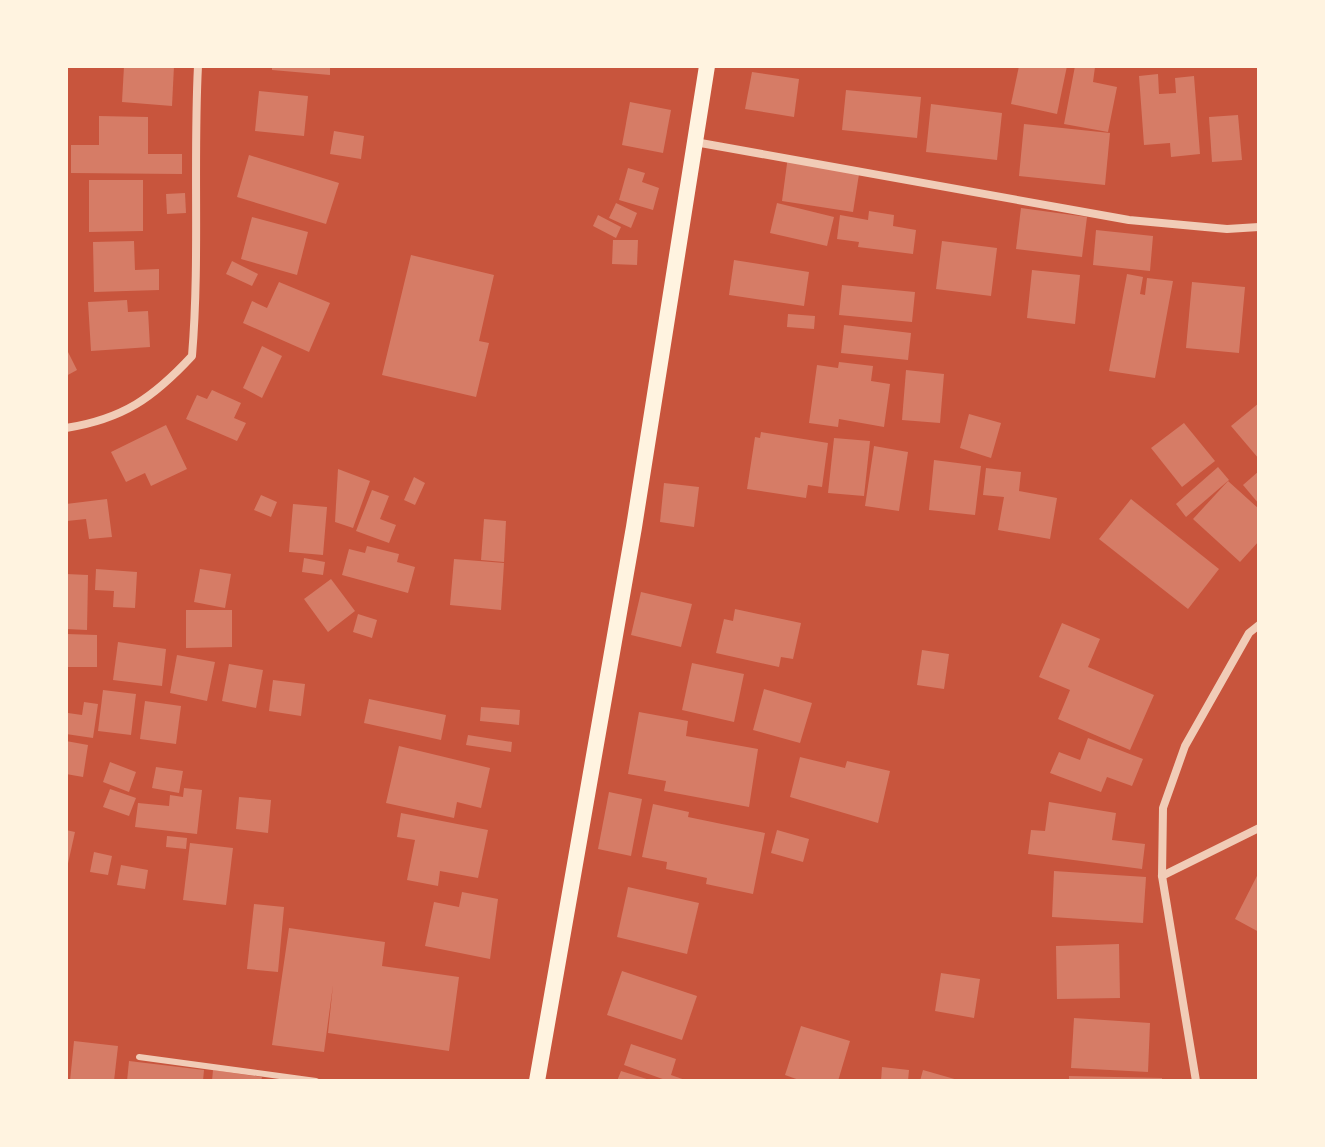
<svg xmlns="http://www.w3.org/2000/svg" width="1325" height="1147" font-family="'Sofia Sans Condensed',sans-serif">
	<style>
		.building { fill: #d67c66 }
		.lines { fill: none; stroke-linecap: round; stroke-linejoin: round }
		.service { stroke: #f1ccb7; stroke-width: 6 }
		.minor { stroke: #f1ccb7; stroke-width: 8 }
		.secondary { stroke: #fff3e0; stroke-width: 16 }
	</style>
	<rect width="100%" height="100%" fill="#c8553d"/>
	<!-- building -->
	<g class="building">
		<path d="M 124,66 L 174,66 L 172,106 L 122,102 Z"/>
		<path d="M 272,66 L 330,66 L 330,75 L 272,70 Z"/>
		<path d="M 1019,66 L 1067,66 L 1057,114 L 1011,104 Z"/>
		<path d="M 1075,66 L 1095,67 L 1093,82 L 1117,87 L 1108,132 L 1064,124 Z"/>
		<path d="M 752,72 L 799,79 L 794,117 L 745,109 Z"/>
		<path d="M 1158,74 L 1159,94 L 1176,93 L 1175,78 L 1194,76 L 1200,154 L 1171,157 L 1170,143 L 1144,145 L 1139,76 Z"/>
		<path d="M 846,90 L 921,97 L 917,138 L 842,130 Z"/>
		<path d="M 259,91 L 308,96 L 304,136 L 255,131 Z"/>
		<path d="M 630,102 L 671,110 L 663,153 L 622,145 Z"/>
		<path d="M 931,104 L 1002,113 L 997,160 L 926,152 Z"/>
		<path d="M 1238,115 L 1242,160 L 1212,162 L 1209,117 Z"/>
		<path d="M 99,116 L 148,117 L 148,154 L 182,154 L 182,174 L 71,173 L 71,145 L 99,145 Z"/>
		<path d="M 1024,124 L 1110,133 L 1105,185 L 1019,176 Z"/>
		<path d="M 334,131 L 364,136 L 361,159 L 330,154 Z"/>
		<path d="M 249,155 L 339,183 L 326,224 L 237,197 Z"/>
		<path d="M 788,156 L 860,168 L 853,212 L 782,201 Z"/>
		<path d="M 628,168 L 645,173 L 642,182 L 659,188 L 653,210 L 619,200 Z"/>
		<path d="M 89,180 L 143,180 L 143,231 L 89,232 Z"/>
		<path d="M 185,193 L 186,213 L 167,214 L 166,194 Z"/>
		<path d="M 616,203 L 637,213 L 631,228 L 609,218 Z"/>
		<path d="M 777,203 L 834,217 L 827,246 L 770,233 Z"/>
		<path d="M 1021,208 L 1087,217 L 1082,257 L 1016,249 Z"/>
		<path d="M 869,211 L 894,215 L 893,226 L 916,230 L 913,254 L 858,247 L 859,242 L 837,239 L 840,215 L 868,220 Z"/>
		<path d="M 598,215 L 621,227 L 616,238 L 593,226 Z"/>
		<path d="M 252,217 L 308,232 L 297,275 L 241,259 Z"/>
		<path d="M 1096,230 L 1153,236 L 1150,271 L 1093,265 Z"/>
		<path d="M 613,240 L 638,240 L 637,265 L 612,264 Z"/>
		<path d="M 134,241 L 135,270 L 159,269 L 159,290 L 94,292 L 93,242 Z"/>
		<path d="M 942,241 L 997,248 L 991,296 L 936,289 Z"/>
		<path d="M 411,255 L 494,275 L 479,341 L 489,343 L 476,397 L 382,375 Z"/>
		<path d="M 734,260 L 809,272 L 804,306 L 729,295 Z"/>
		<path d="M 232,261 L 258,274 L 252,286 L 226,274 Z"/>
		<path d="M 1032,270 L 1080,275 L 1075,324 L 1027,318 Z"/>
		<path d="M 1127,274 L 1143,277 L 1140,294 L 1145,295 L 1147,278 L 1173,281 L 1155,378 L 1109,371 Z"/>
		<path d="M 279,282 L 330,303 L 309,352 L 243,323 L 252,301 L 267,308 Z"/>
		<path d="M 1192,282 L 1245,287 L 1239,353 L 1186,348 Z"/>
		<path d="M 842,285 L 915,292 L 912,322 L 839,315 Z"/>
		<path d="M 127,300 L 128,312 L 148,311 L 150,347 L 91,351 L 88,302 Z"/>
		<path d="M 788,314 L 815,316 L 814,329 L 787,327 Z"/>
		<path d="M 844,325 L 911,333 L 908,360 L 841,353 Z"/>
		<path d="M 262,346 L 282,356 L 262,398 L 243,388 Z"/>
		<path d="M 66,348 L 77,370 L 66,376 Z"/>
		<path d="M 839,362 L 873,366 L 871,381 L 890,384 L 884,427 L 839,419 L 838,427 L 809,423 L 817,365 L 838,368 Z"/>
		<path d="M 906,370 L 944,374 L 940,423 L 902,420 Z"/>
		<path d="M 212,390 L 241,403 L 234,418 L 246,423 L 237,441 L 186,419 L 197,395 L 207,399 Z"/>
		<path d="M 1259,403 L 1259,459 L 1231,426 Z"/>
		<path d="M 969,414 L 1001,423 L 991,458 L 960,448 Z"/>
		<path d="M 1184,423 L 1215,461 L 1182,487 L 1151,448 Z"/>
		<path d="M 166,425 L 187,469 L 151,486 L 145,473 L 126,482 L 111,452 Z"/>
		<path d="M 761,432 L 828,443 L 822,487 L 808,485 L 806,498 L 747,489 L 755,437 L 760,438 Z"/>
		<path d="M 834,438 L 870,441 L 864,496 L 828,493 Z"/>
		<path d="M 874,446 L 908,452 L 899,511 L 865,506 Z"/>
		<path d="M 934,460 L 981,466 L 975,515 L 929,510 Z"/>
		<path d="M 1218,467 L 1229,480 L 1186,517 L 1176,504 Z"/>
		<path d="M 986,468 L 1021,472 L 1019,491 L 1057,498 L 1050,539 L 998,530 L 1004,497 L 983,495 Z"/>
		<path d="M 338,469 L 370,481 L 353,528 L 335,522 Z"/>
		<path d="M 1259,471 L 1259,504 L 1243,485 Z"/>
		<path d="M 414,477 L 425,483 L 415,505 L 404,500 Z"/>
		<path d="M 1228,481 L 1259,509 L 1259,541 L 1240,562 L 1193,519 Z"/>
		<path d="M 664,483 L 699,487 L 694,527 L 660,522 Z"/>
		<path d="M 372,490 L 389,496 L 380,519 L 396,525 L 389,543 L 356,531 Z"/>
		<path d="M 261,495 L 277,502 L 271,517 L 254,510 Z"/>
		<path d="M 107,499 L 112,537 L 89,539 L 86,519 L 67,521 L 66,504 Z"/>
		<path d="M 1131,499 L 1219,569 L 1188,609 L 1099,539 Z"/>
		<path d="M 293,504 L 327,507 L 323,555 L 289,552 Z"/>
		<path d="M 484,519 L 506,521 L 504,562 L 481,560 Z"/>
		<path d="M 367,546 L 399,554 L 397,562 L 415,567 L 408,593 L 342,575 L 349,549 L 365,553 Z"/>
		<path d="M 304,558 L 325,562 L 323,575 L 302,572 Z"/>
		<path d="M 454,559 L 504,563 L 501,610 L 450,605 Z"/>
		<path d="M 96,569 L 137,572 L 135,608 L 113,607 L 114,591 L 95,590 Z"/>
		<path d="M 200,569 L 231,574 L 225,608 L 194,602 Z"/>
		<path d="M 66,574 L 88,575 L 87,630 L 66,629 Z"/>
		<path d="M 331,579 L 355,611 L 328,632 L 304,599 Z"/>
		<path d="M 641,592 L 692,604 L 681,647 L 631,635 Z"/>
		<path d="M 735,609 L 801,623 L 793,659 L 781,657 L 779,667 L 716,653 L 724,619 L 733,621 Z"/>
		<path d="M 186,610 L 232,610 L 232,647 L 186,648 Z"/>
		<path d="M 358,614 L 377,620 L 372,638 L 353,632 Z"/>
		<path d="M 1062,623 L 1100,639 L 1088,667 L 1154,695 L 1130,750 L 1058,719 L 1070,690 L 1039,677 Z"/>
		<path d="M 66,634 L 97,635 L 97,667 L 66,667 Z"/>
		<path d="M 118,642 L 166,649 L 162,686 L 113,680 Z"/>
		<path d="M 922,650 L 949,654 L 944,689 L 917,685 Z"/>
		<path d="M 177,655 L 215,662 L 207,701 L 170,693 Z"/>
		<path d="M 692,663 L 744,674 L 734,722 L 682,710 Z"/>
		<path d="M 229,664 L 263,670 L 256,708 L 222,701 Z"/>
		<path d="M 273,680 L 305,684 L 301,716 L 269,711 Z"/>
		<path d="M 764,689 L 812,703 L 800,743 L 753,730 Z"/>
		<path d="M 103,690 L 136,694 L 131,735 L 98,731 Z"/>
		<path d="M 369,699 L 446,715 L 441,740 L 364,723 Z"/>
		<path d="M 145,701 L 181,706 L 176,744 L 140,739 Z"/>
		<path d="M 84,702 L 98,704 L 93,738 L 66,734 L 68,713 L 82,715 Z"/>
		<path d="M 481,707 L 520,710 L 519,725 L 480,721 Z"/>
		<path d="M 639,712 L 688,721 L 686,736 L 758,749 L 749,807 L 664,791 L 666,781 L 628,774 Z"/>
		<path d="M 468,735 L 512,742 L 511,752 L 466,745 Z"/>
		<path d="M 1088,738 L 1143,759 L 1132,786 L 1107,777 L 1101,792 L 1050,773 L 1059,752 L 1080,760 Z"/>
		<path d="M 66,741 L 88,745 L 83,777 L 66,774 Z"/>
		<path d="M 399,746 L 490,768 L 481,808 L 457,802 L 454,818 L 386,803 Z"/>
		<path d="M 800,757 L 845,768 L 847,761 L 890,771 L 878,823 L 790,797 Z"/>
		<path d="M 110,762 L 136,772 L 129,792 L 103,782 Z"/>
		<path d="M 156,767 L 183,771 L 179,793 L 152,788 Z"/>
		<path d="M 184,788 L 202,790 L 197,834 L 135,827 L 138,803 L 169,806 L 170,795 L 183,797 Z"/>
		<path d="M 110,789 L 136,798 L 129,816 L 103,807 Z"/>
		<path d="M 609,792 L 642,799 L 631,856 L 598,849 Z"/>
		<path d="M 239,797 L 271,800 L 268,833 L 236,829 Z"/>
		<path d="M 1049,802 L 1116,813 L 1112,840 L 1145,844 L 1142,869 L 1028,854 L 1031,830 L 1045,831 Z"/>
		<path d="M 653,804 L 689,812 L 688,817 L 765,833 L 753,894 L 706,884 L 707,878 L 666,869 L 667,862 L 642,857 Z"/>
		<path d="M 401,813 L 488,830 L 478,878 L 440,871 L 438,886 L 407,880 L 415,840 L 397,837 Z"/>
		<path d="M 66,830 L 75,832 L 67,868 L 66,868 Z"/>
		<path d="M 777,830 L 809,839 L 803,862 L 771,853 Z"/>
		<path d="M 167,836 L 187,838 L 186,849 L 166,847 Z"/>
		<path d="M 190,843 L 233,848 L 226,905 L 183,900 Z"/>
		<path d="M 94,852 L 112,856 L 108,875 L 90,872 Z"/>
		<path d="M 121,865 L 148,870 L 145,889 L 117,885 Z"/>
		<path d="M 1054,871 L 1146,877 L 1143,923 L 1052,917 Z"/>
		<path d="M 1259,872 L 1259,932 L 1235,919 Z"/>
		<path d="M 628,887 L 699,903 L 687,954 L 617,937 Z"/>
		<path d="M 462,892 L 498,899 L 490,959 L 425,946 L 434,902 L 459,907 Z"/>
		<path d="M 254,904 L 284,907 L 278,972 L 247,969 Z"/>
		<path d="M 289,928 L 385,942 L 382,966 L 459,977 L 449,1051 L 328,1033 L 333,985 L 324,1052 L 272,1045 Z"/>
		<path d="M 1119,944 L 1120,998 L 1057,999 L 1056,946 Z"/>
		<path d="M 622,971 L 697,996 L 682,1040 L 607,1015 Z"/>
		<path d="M 941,973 L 980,979 L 974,1018 L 935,1011 Z"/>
		<path d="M 1074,1018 L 1150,1023 L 1148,1072 L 1071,1068 Z"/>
		<path d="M 801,1026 L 850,1041 L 838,1081 L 802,1081 L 785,1075 Z"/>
		<path d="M 74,1041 L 118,1046 L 114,1081 L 70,1081 Z"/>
		<path d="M 631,1044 L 676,1059 L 671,1075 L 688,1081 L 668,1081 L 624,1065 Z"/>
		<path d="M 129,1061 L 204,1070 L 203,1081 L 127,1081 Z"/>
		<path d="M 882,1067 L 909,1070 L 908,1081 L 881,1081 Z"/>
		<path d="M 213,1070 L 262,1077 L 261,1081 L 212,1081 Z"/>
		<path d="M 923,1070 L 958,1080 L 958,1081 L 920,1081 Z"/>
		<path d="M 621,1071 L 650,1080 L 650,1081 L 617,1081 Z"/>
		<path d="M 1069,1076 L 1162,1078 L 1162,1081 L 1069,1081 Z"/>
	</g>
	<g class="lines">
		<!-- service -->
		<path class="service" d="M 139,1057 L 316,1081"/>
		<!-- minor -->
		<g class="minor">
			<path d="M 695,142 L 1129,220 L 1227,229 L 1259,227"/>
			<path d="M 66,428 C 123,419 153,398 192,356 C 200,260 193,163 198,66"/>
			<path d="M 1162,876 L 1259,828"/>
			<path d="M 1196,1081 L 1162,876 L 1163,808 L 1185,746 L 1249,633 L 1259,625"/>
		</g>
		<!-- secondary -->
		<path class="secondary" d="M 537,1081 L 634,527 L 707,66"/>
	</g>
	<!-- border -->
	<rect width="1325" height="1147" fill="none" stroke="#fff3e0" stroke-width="136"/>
</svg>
